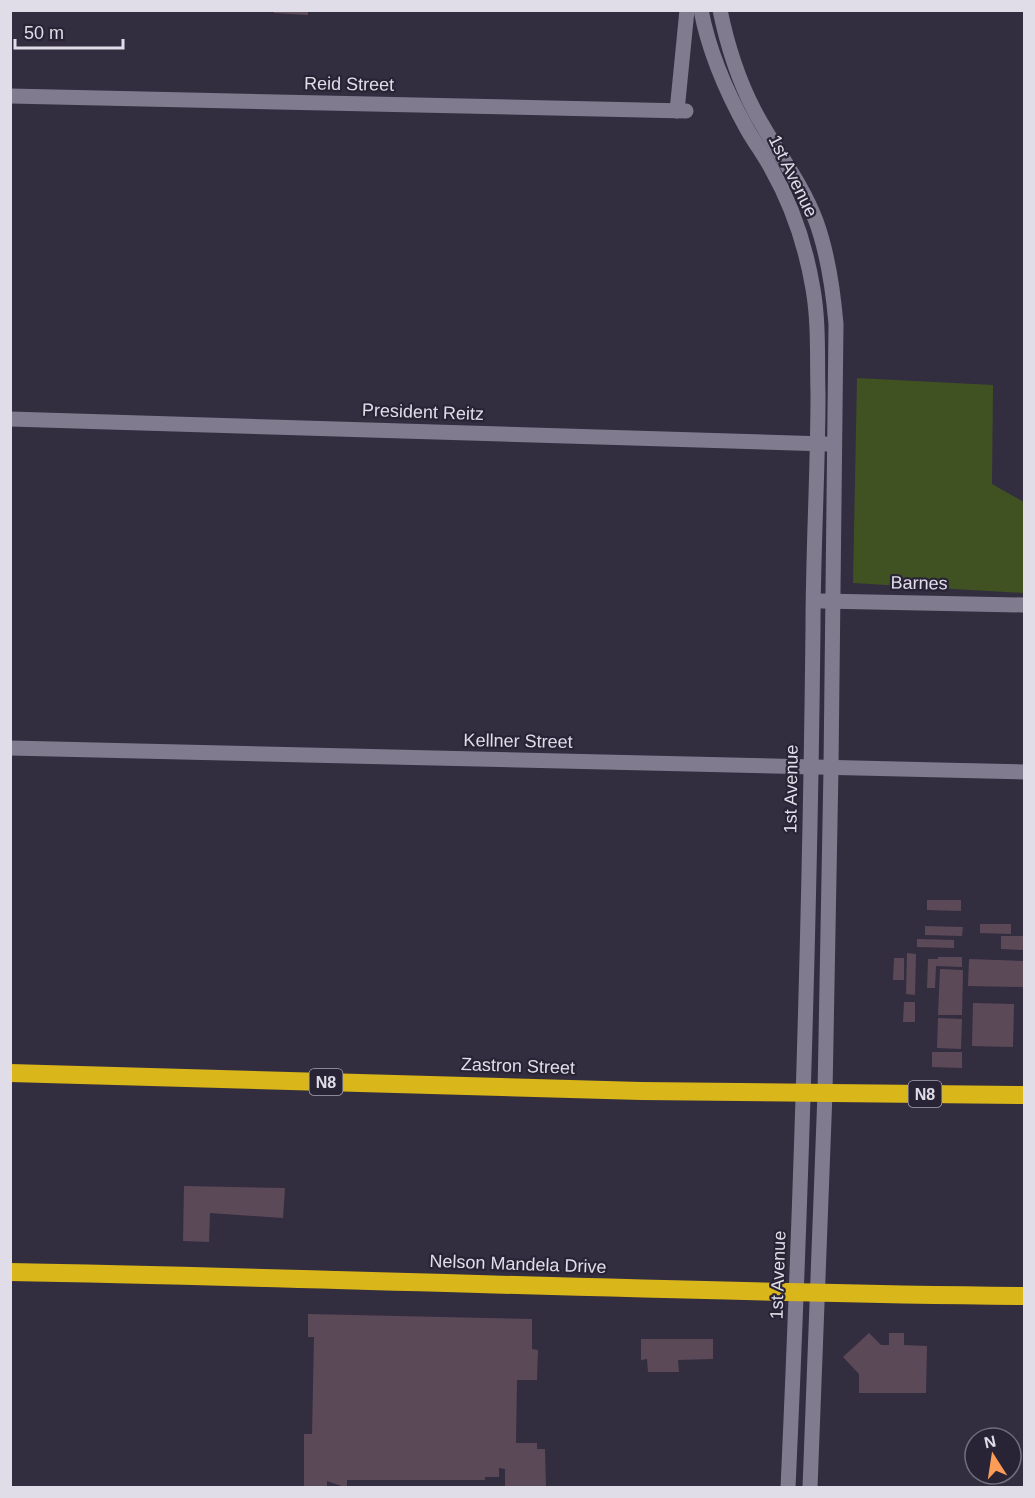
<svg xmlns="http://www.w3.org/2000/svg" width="1035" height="1498" font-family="Helvetica,sans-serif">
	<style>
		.green { fill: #405222 }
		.building { fill: #5c4957 }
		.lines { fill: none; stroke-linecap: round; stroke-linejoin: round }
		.minor { stroke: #817b90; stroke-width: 15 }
		.highway { stroke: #d9b619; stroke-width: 18 }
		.labels { text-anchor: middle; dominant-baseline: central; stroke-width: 4.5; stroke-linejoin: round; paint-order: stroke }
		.shield { fill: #292435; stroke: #a9a6b3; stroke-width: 1.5 }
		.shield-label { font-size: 16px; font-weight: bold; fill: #e0dde9 }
		.street-label { font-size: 18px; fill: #e0dde9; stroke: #292435 }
	</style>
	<rect width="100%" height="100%" fill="#332d40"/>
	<!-- green -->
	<path class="green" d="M 857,378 L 993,385 L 992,484 L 1024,502 L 1024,593 L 853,583 Z"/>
	<!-- building -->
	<g class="building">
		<path d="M 274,10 L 308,10 L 308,15 L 274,13 Z"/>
		<path d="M 927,900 L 961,900 L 961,911 L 927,910 Z"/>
		<path d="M 980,924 L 1011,924 L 1011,934 L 980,933 Z"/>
		<path d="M 925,926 L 963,927 L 962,936 L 925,935 Z"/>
		<path d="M 1001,936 L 1024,936 L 1024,950 L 1001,949 Z"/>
		<path d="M 917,939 L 954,940 L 954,948 L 917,947 Z"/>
		<path d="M 907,953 L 916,954 L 915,995 L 906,994 Z"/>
		<path d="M 938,957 L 962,957 L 962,967 L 936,966 L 935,988 L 927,988 L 928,959 L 938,959 Z"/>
		<path d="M 894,958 L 904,958 L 904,980 L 893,980 Z"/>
		<path d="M 969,959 L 1024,961 L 1024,987 L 968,986 Z"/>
		<path d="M 940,969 L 963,970 L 962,1015 L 938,1015 Z"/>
		<path d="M 904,1002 L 915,1002 L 915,1022 L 903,1022 Z"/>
		<path d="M 973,1003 L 1014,1004 L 1013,1047 L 972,1046 Z"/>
		<path d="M 938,1018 L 962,1019 L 961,1049 L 937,1048 Z"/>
		<path d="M 932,1052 L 962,1052 L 962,1068 L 932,1067 Z"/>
		<path d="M 184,1186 L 285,1188 L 283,1218 L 210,1213 L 209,1242 L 183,1241 Z"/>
		<path d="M 308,1314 L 532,1319 L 532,1349 L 538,1350 L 537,1380 L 517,1380 L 516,1443 L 537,1443 L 537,1449 L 545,1449 L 546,1488 L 505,1487 L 505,1469 L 499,1468 L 499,1477 L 485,1477 L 485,1480 L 347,1480 L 347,1488 L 327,1481 L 327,1488 L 304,1488 L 304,1434 L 312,1434 L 314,1337 L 308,1337 Z"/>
		<path d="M 869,1333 L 881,1345 L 889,1345 L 889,1333 L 904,1333 L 904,1345 L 927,1346 L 926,1393 L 859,1393 L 859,1374 L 843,1357 Z"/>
		<path d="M 641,1339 L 713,1339 L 713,1359 L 678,1360 L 679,1372 L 648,1372 L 647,1359 L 641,1360 Z"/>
	</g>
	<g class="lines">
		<!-- minor -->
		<g class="minor">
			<path d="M 701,10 C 709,52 727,93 747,129 C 755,143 764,155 771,168 C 792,205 806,247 813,289 C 819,323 817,359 818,394 C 818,472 813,550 813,628 C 810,914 801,1201 788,1488"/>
			<path d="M 720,10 C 727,44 738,79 754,110 C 773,147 801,181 816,221 C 828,254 833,289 836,324 L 831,768 L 825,1093 L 810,1488"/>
			<path d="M 10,96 L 686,111"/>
			<path d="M 677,111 L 687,10"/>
			<path d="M 10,419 L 826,444"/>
			<path d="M 822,601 L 1024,605"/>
			<path d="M 10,748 L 1024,772"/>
		</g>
		<!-- highway -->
		<g class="highway">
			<path d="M 10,1073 L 641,1091 L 1024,1095"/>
			<path d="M 10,1272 C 349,1278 686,1293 1024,1296"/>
		</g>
	</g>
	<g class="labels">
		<!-- shield labels -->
		<g class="shield">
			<rect x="309.5" y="1069" width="33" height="26" rx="4.5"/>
			<rect x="908.5" y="1081" width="33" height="26" rx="4.5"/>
		</g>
		<g class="shield-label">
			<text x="326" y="1082">N8</text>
			<text x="925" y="1094">N8</text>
		</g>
		<!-- street labels -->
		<g class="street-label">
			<text transform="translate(349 84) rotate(1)">Reid Street</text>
			<text transform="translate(793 176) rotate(64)">1st Avenue</text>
			<text transform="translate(423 412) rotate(2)">President Reitz</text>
			<text transform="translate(919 583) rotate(1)">Barnes</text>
			<text transform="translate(518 741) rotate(1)">Kellner Street</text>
			<text transform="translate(791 789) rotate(-89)">1st Avenue</text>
			<text transform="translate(518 1066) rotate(2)">Zastron Street</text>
			<text transform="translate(518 1264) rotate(2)">Nelson Mandela Drive</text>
			<text transform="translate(778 1275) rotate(-88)">1st Avenue</text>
		</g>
	</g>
	<!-- border -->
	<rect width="1035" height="1498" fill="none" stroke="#e0dde9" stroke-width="24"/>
	<!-- north arrow -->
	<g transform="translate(993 1456) rotate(348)"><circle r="28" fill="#292435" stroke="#726e7d" stroke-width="1.5"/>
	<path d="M0-4.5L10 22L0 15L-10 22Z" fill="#fd9c57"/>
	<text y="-9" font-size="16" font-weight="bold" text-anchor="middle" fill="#e0dde9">N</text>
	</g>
	<!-- scale -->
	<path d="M15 39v9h108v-9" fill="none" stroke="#e0dde9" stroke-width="3"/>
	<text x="24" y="39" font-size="18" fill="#e0dde9" stroke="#292435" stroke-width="4.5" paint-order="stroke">50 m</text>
</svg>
